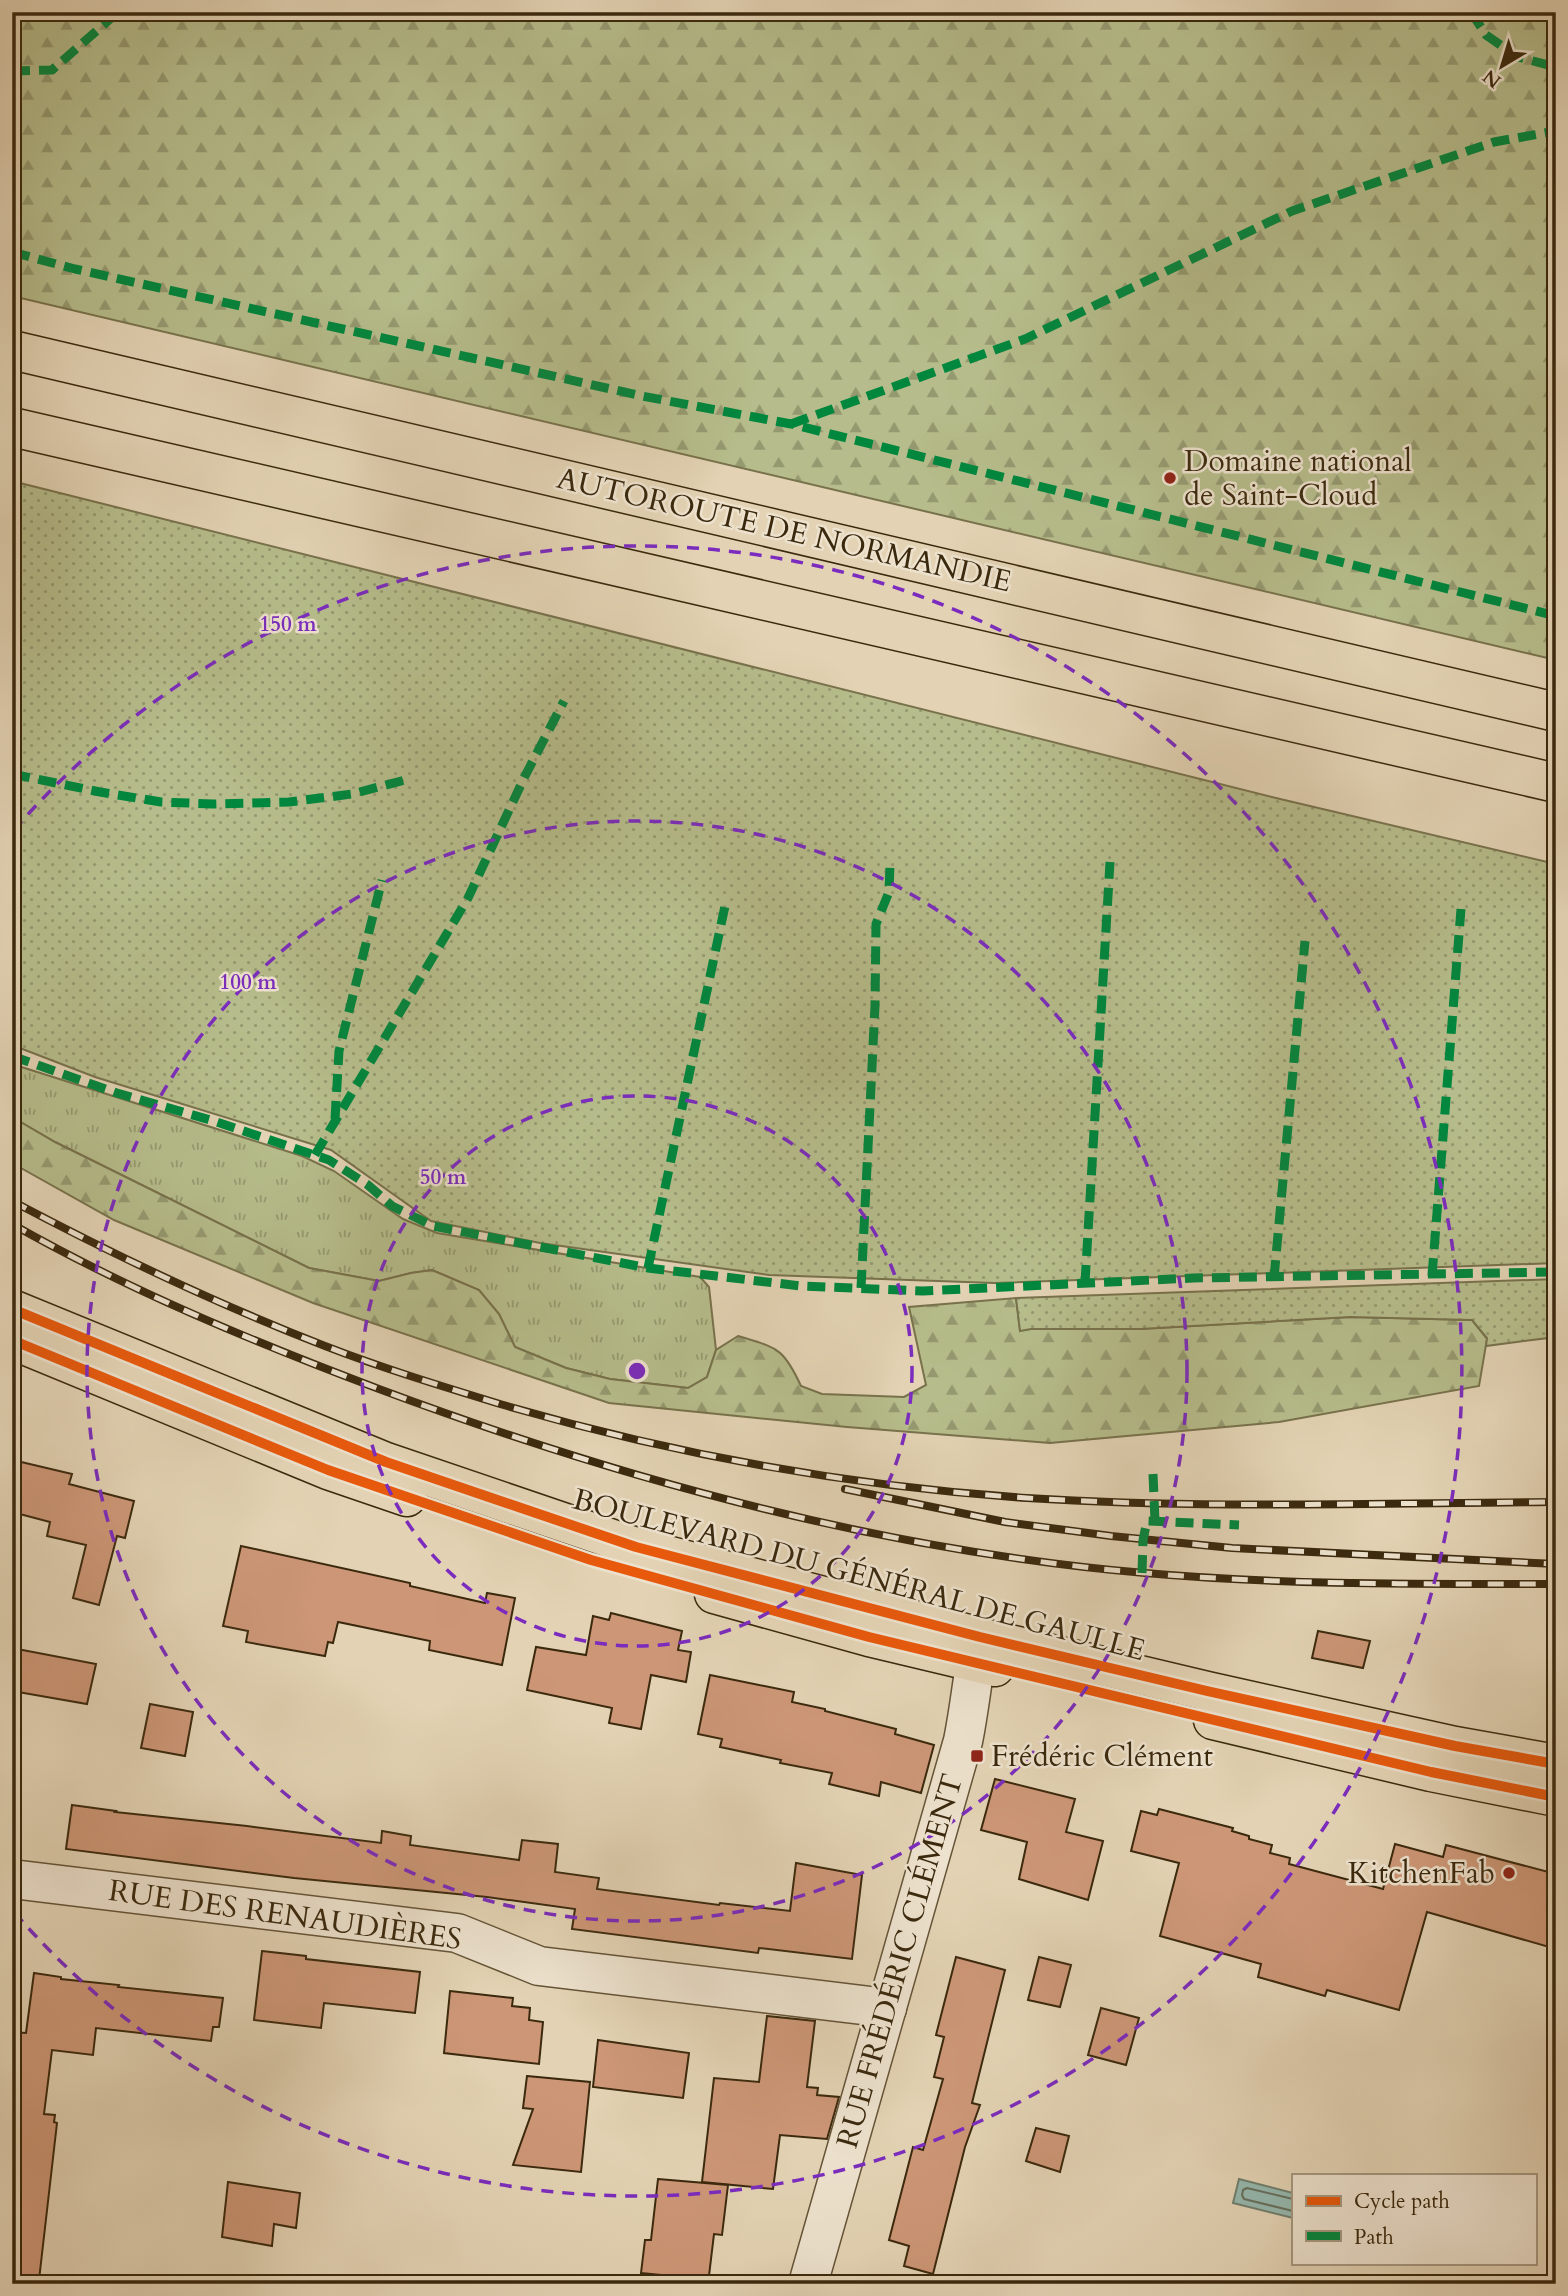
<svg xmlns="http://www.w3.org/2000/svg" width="1568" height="2296" font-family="Cardo,serif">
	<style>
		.grass { fill: url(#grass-tufts); stroke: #78724c; stroke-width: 2 }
		.forest { fill: url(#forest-firs); stroke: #78724c; stroke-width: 2 }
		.garden { fill: url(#garden-dots); stroke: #78724c; stroke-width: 2 }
		.water { fill: #95b8ae; stroke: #717f6e; stroke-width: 2 }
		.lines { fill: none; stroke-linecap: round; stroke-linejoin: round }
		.shore { stroke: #68705e; stroke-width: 2 }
		.building { fill: #cd9777; stroke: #3b290e; stroke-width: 2 }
		.minor-casing { stroke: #655438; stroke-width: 41 }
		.primary-casing { stroke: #3b290e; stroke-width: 41 }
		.motorway-casing { stroke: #3b290e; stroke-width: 41 }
		.minor { stroke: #ede2ce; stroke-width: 38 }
		.primary { stroke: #e3d3b4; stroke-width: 38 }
		.motorway { stroke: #e3d3b4; stroke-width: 38 }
		.rail-casing { stroke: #3b290e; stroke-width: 8 }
		.rail { stroke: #ede2ce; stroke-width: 5; stroke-dasharray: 16; stroke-linecap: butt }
		.quiet { stroke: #00873e; stroke-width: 9; stroke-dasharray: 18 9; stroke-linecap: butt }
		.cycleway-casing { stroke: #ede2ce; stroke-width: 15 }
		.cycleway { stroke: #e8590c; stroke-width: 10 }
		.ring { fill: none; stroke: #7b2cbf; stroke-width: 3.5; stroke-dasharray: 12 9 }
		.poi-dot { fill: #8f2418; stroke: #ede2ce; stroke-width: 2.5 }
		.labels { text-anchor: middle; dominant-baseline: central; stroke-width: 5; stroke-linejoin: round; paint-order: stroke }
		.poi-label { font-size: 30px; fill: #3b290e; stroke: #ede2ce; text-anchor: start }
		.street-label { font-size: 30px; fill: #3b290e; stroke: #ede2ce }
		.centre { fill: #7b2cbf; stroke: #ede2ce; stroke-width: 3.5 }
		.ring-label { font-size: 21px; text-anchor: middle; font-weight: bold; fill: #7b2cbf; stroke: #ede2ce; stroke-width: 5; stroke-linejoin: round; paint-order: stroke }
	</style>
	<defs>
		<pattern id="grass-tufts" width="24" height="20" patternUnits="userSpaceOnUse" patternTransform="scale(1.75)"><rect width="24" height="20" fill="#b6bc8b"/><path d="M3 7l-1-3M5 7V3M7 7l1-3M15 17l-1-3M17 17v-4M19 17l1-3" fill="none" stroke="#959970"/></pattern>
		<pattern id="forest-firs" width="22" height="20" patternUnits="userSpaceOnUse" patternTransform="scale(1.75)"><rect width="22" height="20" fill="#b6bc8b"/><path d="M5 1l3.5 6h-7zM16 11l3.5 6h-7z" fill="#959970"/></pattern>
		<pattern id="garden-dots" width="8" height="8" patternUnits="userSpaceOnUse" patternTransform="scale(1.75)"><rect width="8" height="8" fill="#b6bc8b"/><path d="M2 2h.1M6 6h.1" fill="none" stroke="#959970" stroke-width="1.8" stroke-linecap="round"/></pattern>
	</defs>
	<rect width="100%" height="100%" fill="#e3d3b4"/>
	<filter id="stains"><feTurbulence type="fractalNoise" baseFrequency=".00286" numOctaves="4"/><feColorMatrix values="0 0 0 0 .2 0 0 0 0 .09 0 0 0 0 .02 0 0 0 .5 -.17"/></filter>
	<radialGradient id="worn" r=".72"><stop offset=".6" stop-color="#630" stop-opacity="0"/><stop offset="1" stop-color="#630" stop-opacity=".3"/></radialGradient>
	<!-- grass -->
	<path class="grass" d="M 12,1064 L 302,1156 L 334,1171 L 403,1219 L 437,1233 L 700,1277 L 709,1287 L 716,1350 L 707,1377 L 688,1388 L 610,1379 L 566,1368 L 515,1347 L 499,1314 L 479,1290 L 432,1270 L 411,1273 L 379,1281 L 309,1268 L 55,1142 L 12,1117 Z"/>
	<!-- forest -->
	<g class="forest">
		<path d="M 12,12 L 1556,12 L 1556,660 L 12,296 Z"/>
		<path d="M 12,1117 L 55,1142 L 309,1268 L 379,1281 L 411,1273 L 432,1270 L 479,1290 L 499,1314 L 515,1347 L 566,1368 L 610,1379 L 688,1388 L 707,1377 L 716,1350 L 738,1336 C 777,1348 783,1347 801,1386 L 822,1394 L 904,1397 L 926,1385 L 909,1307 L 1016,1298 L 1020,1330 L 1031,1329 L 1140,1329 L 1350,1317 L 1472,1320 L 1487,1339 L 1479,1386 L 1279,1422 L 1050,1443 L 847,1427 L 609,1403 L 313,1303 L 114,1220 L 12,1163 Z"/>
	</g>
	<!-- garden -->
	<g class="garden">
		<path d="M 12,481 L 1276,798 L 1556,864 L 1556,1263 L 994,1283 L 769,1275 L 540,1243 L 431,1221 L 331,1150 L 95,1077 L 12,1045 Z"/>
		<path d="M 1556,1279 L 1556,1337 L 1486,1346 L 1487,1338 L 1472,1320 L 1350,1317 L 1140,1329 L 1031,1329 L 1020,1331 L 1016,1298 Z"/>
	</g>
	<!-- water -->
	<path class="water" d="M 1239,2179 L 1293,2193 L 1293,2218 L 1233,2203 Z"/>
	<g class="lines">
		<!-- shore -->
		<path class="shore" d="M 1293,2199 L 1247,2188 L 1243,2190 L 1242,2195 L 1244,2199 L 1293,2211"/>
	</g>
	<!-- building -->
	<g class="building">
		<path d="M 17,1461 L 72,1474 L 69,1484 L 134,1501 L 125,1538 L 117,1536 L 99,1605 L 73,1598 L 86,1545 L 47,1536 L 50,1522 L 12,1512 L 12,1480 Z"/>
		<path d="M 241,1546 L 410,1583 L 410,1586 L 485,1603 L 487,1593 L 515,1598 L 502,1665 L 429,1650 L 430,1641 L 338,1622 L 333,1643 L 328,1642 L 325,1656 L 246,1642 L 248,1631 L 223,1626 Z"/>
		<path d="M 611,1613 L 682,1631 L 678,1650 L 691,1652 L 686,1682 L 651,1675 L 641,1729 L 609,1723 L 612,1708 L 527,1690 L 536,1647 L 586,1655 L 593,1616 L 609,1620 Z"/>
		<path d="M 1318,1631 L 1370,1641 L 1363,1668 L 1312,1658 Z"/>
		<path d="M 12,1648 L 96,1664 L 87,1704 L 12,1691 Z"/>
		<path d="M 710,1675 L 794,1692 L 792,1702 L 825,1709 L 825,1711 L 896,1729 L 895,1734 L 934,1745 L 921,1793 L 881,1782 L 879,1796 L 829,1784 L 832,1773 L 780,1763 L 781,1760 L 720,1747 L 722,1739 L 698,1734 Z"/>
		<path d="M 150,1704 L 193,1712 L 185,1756 L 141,1748 Z"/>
		<path d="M 995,1779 L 1075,1799 L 1066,1832 L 1103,1841 L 1088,1900 L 1019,1879 L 1027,1842 L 981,1830 Z"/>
		<path d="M 72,1805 L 116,1811 L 115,1812 L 247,1826 L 381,1843 L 382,1831 L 411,1836 L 410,1845 L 519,1860 L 522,1840 L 558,1844 L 555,1872 L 599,1878 L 597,1889 L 719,1905 L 720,1903 L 790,1911 L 796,1863 L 862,1875 L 852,1959 L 759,1948 L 758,1953 L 572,1929 L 575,1909 L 487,1897 L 294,1878 L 66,1849 Z"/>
		<path d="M 1159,1809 L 1233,1828 L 1232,1831 L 1249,1836 L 1249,1839 L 1272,1845 L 1270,1853 L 1290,1858 L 1289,1864 L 1383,1889 L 1395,1844 L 1443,1857 L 1446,1845 L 1556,1874 L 1556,1949 L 1427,1912 L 1399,2010 L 1327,1990 L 1325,1996 L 1258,1977 L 1261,1964 L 1160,1936 L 1179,1863 L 1131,1851 L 1141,1811 L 1157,1815 Z"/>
		<path d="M 262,1951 L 306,1956 L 306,1959 L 420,1972 L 415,2013 L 324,2003 L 321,2028 L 254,2020 Z"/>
		<path d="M 956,1957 L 1005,1970 L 972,2103 L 980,2105 L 965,2147 L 933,2274 L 904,2266 L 909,2246 L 889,2240 L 913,2147 L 923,2150 L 943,2079 L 934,2077 L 944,2037 L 936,2035 Z"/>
		<path d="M 1039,1957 L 1071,1965 L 1060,2007 L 1028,2000 Z"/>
		<path d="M 34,1973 L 61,1977 L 61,1979 L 119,1985 L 118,1987 L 223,1998 L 219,2027 L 213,2027 L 211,2041 L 96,2028 L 93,2055 L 52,2050 L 44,2114 L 55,2115 L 54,2122 L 57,2123 L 39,2280 L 12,2277 L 12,2032 L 26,2033 Z"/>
		<path d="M 450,1991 L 513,1998 L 512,2006 L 530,2008 L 529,2020 L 543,2022 L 539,2064 L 444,2053 Z"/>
		<path d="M 1101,2008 L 1139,2018 L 1126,2065 L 1088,2055 Z"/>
		<path d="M 767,2016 L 815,2021 L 807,2087 L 818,2088 L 817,2095 L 839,2097 L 827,2139 L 780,2135 L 773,2189 L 702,2182 L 714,2078 L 759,2082 Z"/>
		<path d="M 598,2040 L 689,2053 L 683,2098 L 593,2087 Z"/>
		<path d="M 527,2076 L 590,2082 L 581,2172 L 513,2165 L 533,2109 L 523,2108 Z"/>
		<path d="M 1036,2128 L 1069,2136 L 1060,2172 L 1026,2161 Z"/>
		<path d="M 658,2179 L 728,2185 L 722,2235 L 714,2234 L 708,2284 L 659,2284 L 660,2275 L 641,2273 L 645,2240 L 651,2240 Z"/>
		<path d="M 228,2182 L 300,2193 L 296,2228 L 274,2224 L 272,2246 L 222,2237 Z"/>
	</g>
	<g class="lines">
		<!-- minor casing -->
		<g class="minor-casing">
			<g id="minor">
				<path d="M 12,1879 L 457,1933 L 539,1966 L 887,2008"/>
				<path d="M 808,2284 L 963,1741 C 970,1707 973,1671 980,1637"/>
			</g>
		</g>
		<!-- primary casing -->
		<g class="primary-casing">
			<g id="primary">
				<path d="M 12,1309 L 386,1462 L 636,1547 L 980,1637 L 1207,1691 L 1455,1746 L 1556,1764"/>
				<path d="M 12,1340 L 328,1470 L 407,1497"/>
				<path d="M 714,1594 L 869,1637 L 995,1667"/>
				<path d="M 1213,1720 L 1431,1772 L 1556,1797"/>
			</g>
		</g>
		<!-- motorway casing -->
		<g class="motorway-casing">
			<g id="motorway">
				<path d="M 12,350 L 1556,712"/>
				<path d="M 12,427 L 1556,783"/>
			</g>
		</g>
		<!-- minor -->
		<use href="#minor" class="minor"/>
		<!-- primary -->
		<use href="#primary" class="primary"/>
		<!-- motorway -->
		<use href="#motorway" class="motorway"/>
		<!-- rail casing -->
		<g class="rail-casing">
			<g id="rail">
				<path d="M 12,1201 C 114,1255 217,1304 325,1346 C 382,1368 441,1386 500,1404 C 672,1454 848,1486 1027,1498 C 1203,1509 1380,1503 1556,1502"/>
				<path d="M 12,1224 C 128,1290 254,1342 379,1389 C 623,1480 885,1551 1145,1573 C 1282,1585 1419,1584 1556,1584"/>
				<path d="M 845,1489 L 1005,1522 L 1111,1536 L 1232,1548 L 1556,1564"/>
			</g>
		</g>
		<!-- rail -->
		<use href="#rail" class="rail"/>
		<!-- quiet -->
		<g class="quiet">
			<path d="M 1471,12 L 1486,35 L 1518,57 L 1556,67"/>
			<path d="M 12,71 L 52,70 L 118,12"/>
			<path d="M 12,252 L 75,269 L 642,396 L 791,424 L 1556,616"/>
			<path d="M 791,424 L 1025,339 L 1292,211 L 1494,142 L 1556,131"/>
			<path d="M 12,774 L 100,792 L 161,802 L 213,804 L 289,802 L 352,794 L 405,780"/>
			<path d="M 12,1056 L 117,1093 L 217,1122 L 329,1160 L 368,1185 L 392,1206 L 433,1226 L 648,1268 L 801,1286 L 923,1291 L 1193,1278 L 1556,1272"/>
			<path d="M 335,1119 L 339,1051 L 382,880"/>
			<path d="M 315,1155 L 468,898 L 525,776 L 564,701"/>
			<path d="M 648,1268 L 725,906"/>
			<path d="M 1432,1276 L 1461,909"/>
			<path d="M 1274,1278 L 1305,941"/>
			<path d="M 1085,1283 L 1110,862"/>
			<path d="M 861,1288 L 875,1006 L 876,924 L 889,892 L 890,864"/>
			<path d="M 1153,1474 L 1155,1521"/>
			<path d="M 1142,1573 L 1143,1540 L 1147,1521 L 1239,1525"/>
			<path d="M 90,2284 L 103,2281 L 123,2284"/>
		</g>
		<!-- cycleway casing -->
		<g class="cycleway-casing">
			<g id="cycleway">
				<path d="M 12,1309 L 386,1462 L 636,1547 L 980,1637 L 1207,1691 L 1455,1746 L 1556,1764"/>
				<path d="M 12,1340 L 328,1470 L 591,1560 L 869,1637 L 1431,1772 L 1556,1797"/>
			</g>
		</g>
		<!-- cycleway -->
		<use href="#cycleway" class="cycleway"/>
	</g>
	<!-- distance rings -->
	<g class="ring">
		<circle cx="637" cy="1371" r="275"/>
		<circle cx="637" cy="1371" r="550"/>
		<path d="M14 830A825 825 0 1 1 14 1912"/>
	</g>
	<!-- markers -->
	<g class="poi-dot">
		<circle cx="1170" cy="478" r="7"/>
		<rect x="970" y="1749" width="14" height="14" rx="3.5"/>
		<circle cx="1509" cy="1873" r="7"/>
	</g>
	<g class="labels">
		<!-- poi labels -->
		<g class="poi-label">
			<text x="1184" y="461">Domaine national<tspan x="1184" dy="34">de Saint-Cloud</tspan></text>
			<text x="991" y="1756">Frédéric Clément</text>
			<text x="1495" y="1873" text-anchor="end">KitchenFab</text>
		</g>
		<!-- street labels -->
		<g class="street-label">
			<text transform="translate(784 530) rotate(13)">AUTOROUTE DE NORMANDIE</text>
			<text transform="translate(859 1575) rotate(15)">BOULEVARD DU GÉNÉRAL DE GAULLE</text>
			<text transform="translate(285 1915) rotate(8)">RUE DES RENAUDIÈRES</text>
			<text transform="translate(900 1961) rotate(-74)">RUE FRÉDÉRIC CLÉMENT</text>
		</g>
	</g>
	<circle cx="637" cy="1371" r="10" class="centre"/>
	<g class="ring-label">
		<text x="288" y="631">150 m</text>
		<text x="248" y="989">100 m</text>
		<text x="443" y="1184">50 m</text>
	</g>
	<!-- margin -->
	<rect width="1568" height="2296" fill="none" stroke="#e3d3b4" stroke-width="42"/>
	<rect x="14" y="14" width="1540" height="2268" fill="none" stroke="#3b290e" stroke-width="3.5"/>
	<rect x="21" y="21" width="1526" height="2254" fill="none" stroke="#3b290e" stroke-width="2"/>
	<!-- legend -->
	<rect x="1292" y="2174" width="245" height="91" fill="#ede2ce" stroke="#a69881" stroke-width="2"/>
	<rect x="1306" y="2196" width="35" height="10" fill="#e8590c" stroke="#a69881" stroke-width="2"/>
	<text x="1354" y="2208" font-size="21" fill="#3b290e">Cycle path</text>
	<rect x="1306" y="2231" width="35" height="10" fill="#00873e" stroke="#a69881" stroke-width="2"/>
	<text x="1354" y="2244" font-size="21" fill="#3b290e">Path</text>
	<!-- north arrow -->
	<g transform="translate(1502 66) rotate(218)" stroke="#ede2ce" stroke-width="5" paint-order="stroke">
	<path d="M0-5L12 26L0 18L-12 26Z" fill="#3b290e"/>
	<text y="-10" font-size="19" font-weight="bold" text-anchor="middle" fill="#3b290e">N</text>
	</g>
	<rect width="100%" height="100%" filter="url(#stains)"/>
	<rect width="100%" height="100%" fill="url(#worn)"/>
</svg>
